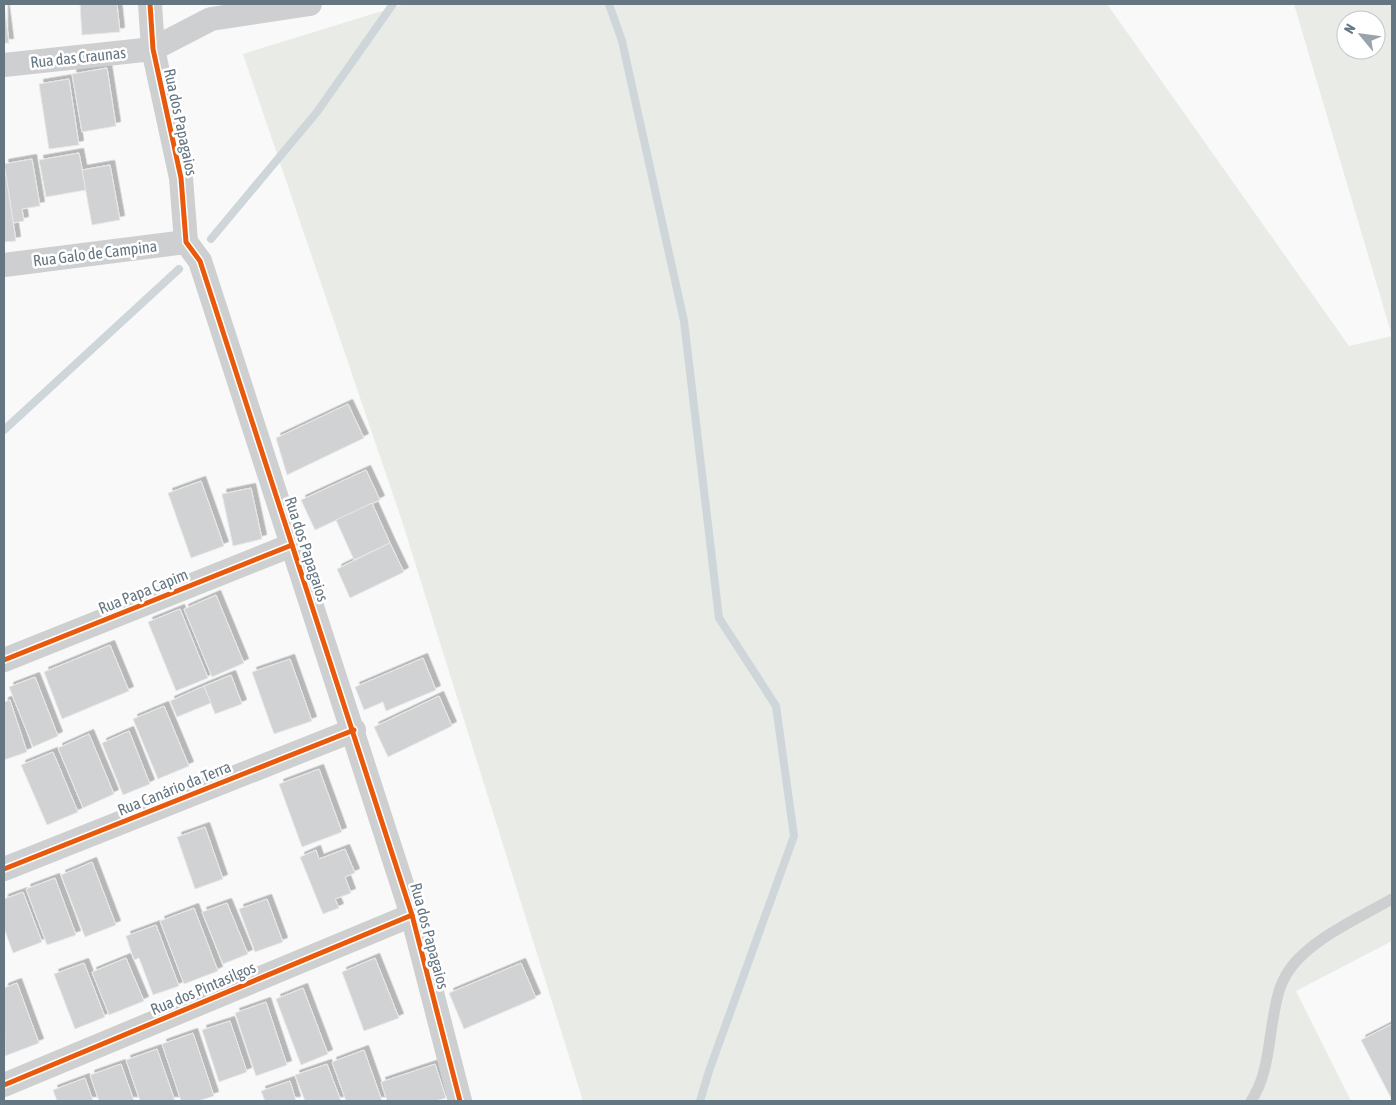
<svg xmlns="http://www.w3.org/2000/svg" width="1396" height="1105" font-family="'Asap Condensed',sans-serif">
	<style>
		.green { fill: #e8ebe6; fill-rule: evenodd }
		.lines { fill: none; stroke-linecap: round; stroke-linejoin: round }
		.stream { stroke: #ced6d9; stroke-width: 8 }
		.building { fill: #d0d2d3; stroke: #e8e8e8; filter: url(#shadow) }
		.lane { stroke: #cecfd0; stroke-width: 11 }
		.street { stroke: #cecfd0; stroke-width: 24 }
		.cycleway-casing { stroke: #fff; stroke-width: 8 }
		.cycleway { stroke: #e8590c; stroke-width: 5 }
		.labels { text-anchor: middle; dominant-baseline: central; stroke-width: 5; stroke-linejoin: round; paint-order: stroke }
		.street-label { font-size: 16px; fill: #657683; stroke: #fff }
	</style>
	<defs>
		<filter id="shadow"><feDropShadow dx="4.5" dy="-4.5" stdDeviation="0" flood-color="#0004"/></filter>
	</defs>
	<rect width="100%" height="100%" fill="#f9f9f9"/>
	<!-- green -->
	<path class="green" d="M 405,4 L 1107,4 L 1349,346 L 1392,336 L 1294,4 L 1392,4 L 1392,941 L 1296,991 L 1351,1101 L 583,1101 L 402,521 L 243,54 ZM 1346,20 L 1376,20 L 1376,50 L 1346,50 Z"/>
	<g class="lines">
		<!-- stream -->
		<g class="stream">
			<path d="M 609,4 L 622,41 L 684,321 L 719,618 L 776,706 L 794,836 L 709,1071 L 700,1101"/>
			<path d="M 211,239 L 317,112 L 393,4"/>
			<path d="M 4,430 L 179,269"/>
		</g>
	</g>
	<!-- building -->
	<g class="building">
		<path d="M 4,4 L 9,43 L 4,43 Z"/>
		<path d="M 80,4 L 117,4 L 120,32 L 82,35 Z"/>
		<path d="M 107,68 L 116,126 L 82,132 L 72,74 Z"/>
		<path d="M 69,79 L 79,145 L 49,149 L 39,84 Z"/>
		<path d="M 79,153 L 86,190 L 46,197 L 39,160 Z"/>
		<path d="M 32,159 L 40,206 L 22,209 L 24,221 L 13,223 L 4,164 Z"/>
		<path d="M 110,165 L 120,220 L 92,225 L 82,170 Z"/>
		<path d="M 4,175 L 6,175 L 16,241 L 4,242 Z"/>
		<path d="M 348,404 L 364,438 L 287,475 L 276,438 Z"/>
		<path d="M 366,470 L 380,500 L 315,530 L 301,500 Z"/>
		<path d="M 201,481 L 224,546 L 191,558 L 168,493 Z"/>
		<path d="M 251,488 L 262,539 L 233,546 L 222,494 Z"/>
		<path d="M 372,503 L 390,543 L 354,560 L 336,520 Z"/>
		<path d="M 390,543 L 404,572 L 350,598 L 337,569 Z"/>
		<path d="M 216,595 L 244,663 L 212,677 L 184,609 Z"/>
		<path d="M 180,609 L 208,678 L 176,691 L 148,622 Z"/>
		<path d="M 110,645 L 129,691 L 62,719 L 44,672 Z"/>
		<path d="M 423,658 L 436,690 L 386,711 L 383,702 L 364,710 L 355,687 Z"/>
		<path d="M 290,659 L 312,721 L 274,734 L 252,672 Z"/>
		<path d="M 231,675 L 242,704 L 215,714 L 204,686 Z"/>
		<path d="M 35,677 L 58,736 L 33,747 L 9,687 Z"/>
		<path d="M 204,686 L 211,703 L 177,717 L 170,701 Z"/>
		<path d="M 439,696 L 452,726 L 388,757 L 374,727 Z"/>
		<path d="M 10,700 L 27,752 L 4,760 L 4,702 Z"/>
		<path d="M 164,706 L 189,766 L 158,779 L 133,719 Z"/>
		<path d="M 129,731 L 150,784 L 123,795 L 102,743 Z"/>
		<path d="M 89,734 L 114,794 L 83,808 L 58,748 Z"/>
		<path d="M 53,752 L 78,812 L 47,825 L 21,765 Z"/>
		<path d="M 319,769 L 342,832 L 302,847 L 279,784 Z"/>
		<path d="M 205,827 L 223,879 L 195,889 L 177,837 Z"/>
		<path d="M 345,849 L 355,873 L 345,877 L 351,893 L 335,899 L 339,908 L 323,914 L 300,857 L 316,850 L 319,859 Z"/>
		<path d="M 92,862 L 116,925 L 85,937 L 61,875 Z"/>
		<path d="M 55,878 L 76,935 L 47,945 L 26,889 Z"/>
		<path d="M 23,892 L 42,942 L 13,953 L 4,928 L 4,899 Z"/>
		<path d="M 267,899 L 283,942 L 255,952 L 239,909 Z"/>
		<path d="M 227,903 L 248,954 L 223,964 L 202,912 Z"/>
		<path d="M 194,908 L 218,971 L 184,984 L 160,921 Z"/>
		<path d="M 156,925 L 179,986 L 153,995 L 139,958 L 134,960 L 126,936 Z"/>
		<path d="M 126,958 L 144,1001 L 109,1015 L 92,972 Z"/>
		<path d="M 375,958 L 399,1018 L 364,1031 L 342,972 Z"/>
		<path d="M 84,963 L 105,1017 L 75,1029 L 54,974 Z"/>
		<path d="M 521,963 L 536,998 L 464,1029 L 449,993 Z"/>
		<path d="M 17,983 L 39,1043 L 5,1056 L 4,988 Z"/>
		<path d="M 303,988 L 328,1054 L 301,1065 L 276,999 Z"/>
		<path d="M 266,1002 L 287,1065 L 256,1076 L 235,1013 Z"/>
		<path d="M 230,1021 L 247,1072 L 219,1082 L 202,1030 Z"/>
		<path d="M 1392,1024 L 1392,1100 L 1361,1040 Z"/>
		<path d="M 193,1033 L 214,1096 L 198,1101 L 181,1101 L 162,1044 Z"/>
		<path d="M 157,1049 L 175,1101 L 140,1101 L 126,1060 Z"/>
		<path d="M 364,1050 L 382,1101 L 346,1101 L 332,1062 Z"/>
		<path d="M 121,1064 L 134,1101 L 99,1101 L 90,1075 Z"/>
		<path d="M 327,1064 L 341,1101 L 305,1101 L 295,1075 Z"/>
		<path d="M 435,1064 L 446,1098 L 435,1101 L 387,1101 L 381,1082 Z"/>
		<path d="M 85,1078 L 93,1101 L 57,1101 L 53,1090 Z"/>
		<path d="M 290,1081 L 296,1101 L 265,1101 L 261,1091 Z"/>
	</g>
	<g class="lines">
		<!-- lane -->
		<path class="lane" d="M 1251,1101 C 1266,1079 1268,1051 1272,1025 C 1275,1009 1277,991 1285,977 C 1303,942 1359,918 1392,899"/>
		<!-- street -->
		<g class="street">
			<path d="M 150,4 L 153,49 L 181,178 L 186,242 L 200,261 L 412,915 L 460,1101"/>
			<path d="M 4,65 L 153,49 L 211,19 L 310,4"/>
			<path d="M 4,265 L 186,242"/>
			<path d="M 4,660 L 292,545"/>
			<path d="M 4,869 L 354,730"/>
			<path d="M 4,1085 L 412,915"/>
		</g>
		<!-- cycleway casing -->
		<g class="cycleway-casing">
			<g id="cycleway">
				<path d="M 150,4 L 153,49 L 181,178 L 186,242 L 200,261 L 412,915 L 460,1101"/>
				<path d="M 4,660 L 292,545"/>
				<path d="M 4,869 L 354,730"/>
				<path d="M 4,1085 L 412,915"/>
			</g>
		</g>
		<!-- cycleway -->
		<use href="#cycleway" class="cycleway"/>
	</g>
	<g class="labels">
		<!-- street labels -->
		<g class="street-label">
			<text transform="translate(78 57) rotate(-6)">Rua das Craunas</text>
			<text transform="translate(181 122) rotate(78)">Rua dos Papagaios</text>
			<text transform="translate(95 253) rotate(-7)">Rua Galo de Campina</text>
			<text transform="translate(307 549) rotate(72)">Rua dos Papagaios</text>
			<text transform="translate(143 591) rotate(-22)">Rua Papa Capim</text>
			<text transform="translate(174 788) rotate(-22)">Rua Canário da Terra</text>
			<text transform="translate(430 936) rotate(75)">Rua dos Papagaios</text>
			<text transform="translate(203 988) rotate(-23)">Rua dos Pintasilgos</text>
		</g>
	</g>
	<!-- border -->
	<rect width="1396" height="1105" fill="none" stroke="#657683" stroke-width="10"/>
	<!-- north arrow -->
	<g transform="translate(1361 35) rotate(299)"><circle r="24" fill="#ffffff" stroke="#c1c8cd"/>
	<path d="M0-4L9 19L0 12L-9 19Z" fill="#99a4ac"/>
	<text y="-8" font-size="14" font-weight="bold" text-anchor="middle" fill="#657683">N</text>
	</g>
</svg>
